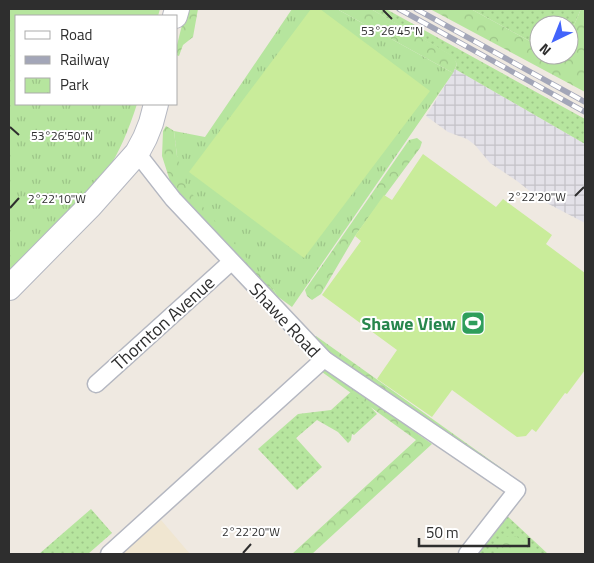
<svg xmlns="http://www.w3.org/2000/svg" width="594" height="563" font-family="'Titillium Web',sans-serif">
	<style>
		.industrial { fill: url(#industrial-grid) }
		.education { fill: #f0e6d1 }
		.grass { fill: url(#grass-dots) }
		.forest { fill: url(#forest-crowns) }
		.park { fill: url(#park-tufts) }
		.pitch { fill: #c9ec9a }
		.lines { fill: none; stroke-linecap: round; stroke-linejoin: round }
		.street-casing { stroke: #b4b7c1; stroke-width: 19 }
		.secondary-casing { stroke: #b4b7c1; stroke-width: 26 }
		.street { stroke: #fff; stroke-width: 16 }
		.secondary { stroke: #fff; stroke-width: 24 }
		.rail-casing { stroke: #a3a6b8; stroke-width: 5.5 }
		.rail { stroke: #fff; stroke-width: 4; stroke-dasharray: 11; stroke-linecap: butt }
		.ticks { fill: none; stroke: #2e2e2e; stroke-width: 2 }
		.labels { text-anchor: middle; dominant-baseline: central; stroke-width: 4; stroke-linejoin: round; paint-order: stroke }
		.street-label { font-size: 18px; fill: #2e2e2e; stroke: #fff }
		.leisure-label { font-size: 18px; font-weight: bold; fill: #27864d; stroke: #fff; text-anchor: end }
		.ticks-label { font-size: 12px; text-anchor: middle; fill: #2e2e2e; stroke: #fff; stroke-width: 4; stroke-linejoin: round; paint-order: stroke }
	</style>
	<defs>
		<pattern id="industrial-grid" width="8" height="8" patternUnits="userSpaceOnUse" patternTransform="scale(1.25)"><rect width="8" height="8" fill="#e3e1e8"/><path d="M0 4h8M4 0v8" fill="none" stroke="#c3c1c7"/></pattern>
		<pattern id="grass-dots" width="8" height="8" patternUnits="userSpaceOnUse" patternTransform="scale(1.25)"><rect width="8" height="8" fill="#b6e59e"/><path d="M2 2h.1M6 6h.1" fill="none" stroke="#9dc588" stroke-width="1.8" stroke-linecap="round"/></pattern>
		<pattern id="forest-crowns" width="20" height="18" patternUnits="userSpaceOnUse" patternTransform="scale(1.25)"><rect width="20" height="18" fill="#b6e59e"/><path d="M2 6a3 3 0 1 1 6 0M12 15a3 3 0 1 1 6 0" fill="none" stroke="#9dc588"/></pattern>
		<pattern id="park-tufts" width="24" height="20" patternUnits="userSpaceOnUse" patternTransform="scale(1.25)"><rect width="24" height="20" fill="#b6e59e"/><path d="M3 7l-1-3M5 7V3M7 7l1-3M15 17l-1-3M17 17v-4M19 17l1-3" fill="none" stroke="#9dc588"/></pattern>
	</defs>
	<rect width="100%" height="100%" fill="#efe9e1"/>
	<!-- industrial -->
	<path class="industrial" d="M 455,69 L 585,144 L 585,223 L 541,200 L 517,181 L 490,163 L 475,145 L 467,139 L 448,132 L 426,116 Z"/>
	<!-- education -->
	<path class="education" d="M 161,520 L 190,554 L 122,554 Z"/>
	<!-- grass -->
	<g class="grass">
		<path d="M 371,9 L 386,9 L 585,119 L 585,144 L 455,69 L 457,64 L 452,56 Z"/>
		<path d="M 471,9 L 581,9 L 569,37 L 569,25 L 539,25 L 539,46 Z"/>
		<path d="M 354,389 L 377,414 L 354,435 L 352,434 L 351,440 L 348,443 L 338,432 L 317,420 L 296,438 L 322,467 L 297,490 L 258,449 L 298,414 L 331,410 Z"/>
		<path d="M 91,509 L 112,533 L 88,554 L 39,554 Z"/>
		<path d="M 506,515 L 548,554 L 474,554 Z"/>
	</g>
	<!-- forest -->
	<g class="forest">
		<path d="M 186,9 L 198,9 L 193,37 L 183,45 L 179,56 L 176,55 L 176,49 Z"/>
		<path d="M 337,9 L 371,9 L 453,56 L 457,64 L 453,73 Z"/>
		<path d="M 430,9 L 471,9 L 539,46 L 539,55 L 569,55 L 569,37 L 581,9 L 585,9 L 585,92 Z"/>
		<path d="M 166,126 L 174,131 L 177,156 L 274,290 L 277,296 L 269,293 L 191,212 L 170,181 L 162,156 L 163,131 Z"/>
		<path d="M 417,138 L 422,142 L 420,148 L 355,236 L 321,294 L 312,300 L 307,296 L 305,290 L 409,140 Z"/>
		<path d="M 316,336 L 504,470 L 508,476 L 326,356 L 313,338 Z"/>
		<path d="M 322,366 L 432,444 L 312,554 L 292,554 L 416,440 L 322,372 Z"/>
		<path d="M 516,536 L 538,554 L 497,554 L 501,537 Z"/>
	</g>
	<!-- park -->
	<g class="park">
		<path d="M 9,9 L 160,9 L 158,16 L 16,16 L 16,104 L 137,104 C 129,129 120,151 106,173 L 9,272 Z"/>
		<path d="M 292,9 L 337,9 L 453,73 L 292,307 L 277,296 L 274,290 L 187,188 L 177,156 L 174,131 L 205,137 Z"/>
	</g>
	<!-- pitch -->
	<g class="pitch">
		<path d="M 311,9 L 320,9 L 430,91 L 304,258 L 189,172 Z"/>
		<path d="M 423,154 L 496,207 L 503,199 L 552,235 L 546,244 L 585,273 L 585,370 L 567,394 L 565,393 L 536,432 L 532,429 L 526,436 L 517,437 L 452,390 L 432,417 L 377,379 L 397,350 L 322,295 L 361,241 L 355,236 L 384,195 L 392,200 Z"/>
	</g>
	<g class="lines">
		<!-- street casing -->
		<g class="street-casing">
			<g id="street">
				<path d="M 324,359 L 517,490 L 467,554"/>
				<path d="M 96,384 L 231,262"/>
				<path d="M 109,554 L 324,359 L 173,199 L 137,153"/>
			</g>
		</g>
		<!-- secondary casing -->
		<g class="secondary-casing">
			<g id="secondary">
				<path d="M 175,16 L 177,9"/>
				<path d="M 9,288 L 90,206 L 137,153 L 145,138 L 151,123 L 156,104"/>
			</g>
		</g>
		<!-- street -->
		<use href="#street" class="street"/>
		<!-- secondary -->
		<use href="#secondary" class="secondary"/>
		<!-- rail casing -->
		<g class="rail-casing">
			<g id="rail">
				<path d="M 399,9 L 585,112"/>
				<path d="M 416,9 L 585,102"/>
			</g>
		</g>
		<!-- rail -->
		<use href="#rail" class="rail"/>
	</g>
	<!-- ticks -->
	<path class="ticks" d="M 383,10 L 392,19M 10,127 L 19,135M 575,196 L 584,187M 10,208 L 19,198M 243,553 L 251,544"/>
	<!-- icons -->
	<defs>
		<g id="stadium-square" transform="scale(1.25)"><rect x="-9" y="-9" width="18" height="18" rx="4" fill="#2e9e5b" stroke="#fff"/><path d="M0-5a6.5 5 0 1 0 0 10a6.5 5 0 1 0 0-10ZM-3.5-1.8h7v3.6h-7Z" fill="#fff"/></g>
	</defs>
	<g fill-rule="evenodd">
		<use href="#stadium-square" x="473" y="323"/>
	</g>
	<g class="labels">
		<!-- street labels -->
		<g class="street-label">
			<text transform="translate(285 320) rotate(47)">Shawe Road</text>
			<text transform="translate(163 323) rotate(-42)">Thornton Avenue</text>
		</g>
		<!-- leisure labels -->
		<g class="leisure-label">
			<text x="456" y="323">Shawe View</text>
		</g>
	</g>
	<g class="ticks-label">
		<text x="392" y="35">53°26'45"N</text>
		<text x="62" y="140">53°26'50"N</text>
		<text x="537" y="201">2°22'20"W</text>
		<text x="57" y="203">2°22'10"W</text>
		<text x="251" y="536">2°22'20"W</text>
	</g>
	<!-- border -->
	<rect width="594" height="563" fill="none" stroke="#2e2e2e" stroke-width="20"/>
	<!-- legend -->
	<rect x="15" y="15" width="162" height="90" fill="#ffffff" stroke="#ababab"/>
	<rect x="25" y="31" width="25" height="8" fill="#ffffff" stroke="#ababab"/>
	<text x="60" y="40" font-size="15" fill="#2e2e2e">Road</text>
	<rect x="25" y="56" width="25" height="8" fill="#a3a6b8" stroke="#ababab"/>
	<text x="60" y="65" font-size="15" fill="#2e2e2e">Railway</text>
	<rect x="25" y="78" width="25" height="15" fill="url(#park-tufts)" stroke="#ababab"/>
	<text x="60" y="90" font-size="15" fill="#2e2e2e">Park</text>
	<!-- north arrow -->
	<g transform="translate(554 40) rotate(223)"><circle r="24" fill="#ffffff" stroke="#ababab"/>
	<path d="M0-4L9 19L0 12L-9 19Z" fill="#4264fb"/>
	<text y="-8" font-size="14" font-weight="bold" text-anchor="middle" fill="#2e2e2e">N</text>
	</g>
	<!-- scale -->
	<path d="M419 538v8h110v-8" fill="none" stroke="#2e2e2e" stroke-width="2.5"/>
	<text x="426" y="538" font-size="15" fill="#2e2e2e" stroke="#ffffff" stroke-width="4" paint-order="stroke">50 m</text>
</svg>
